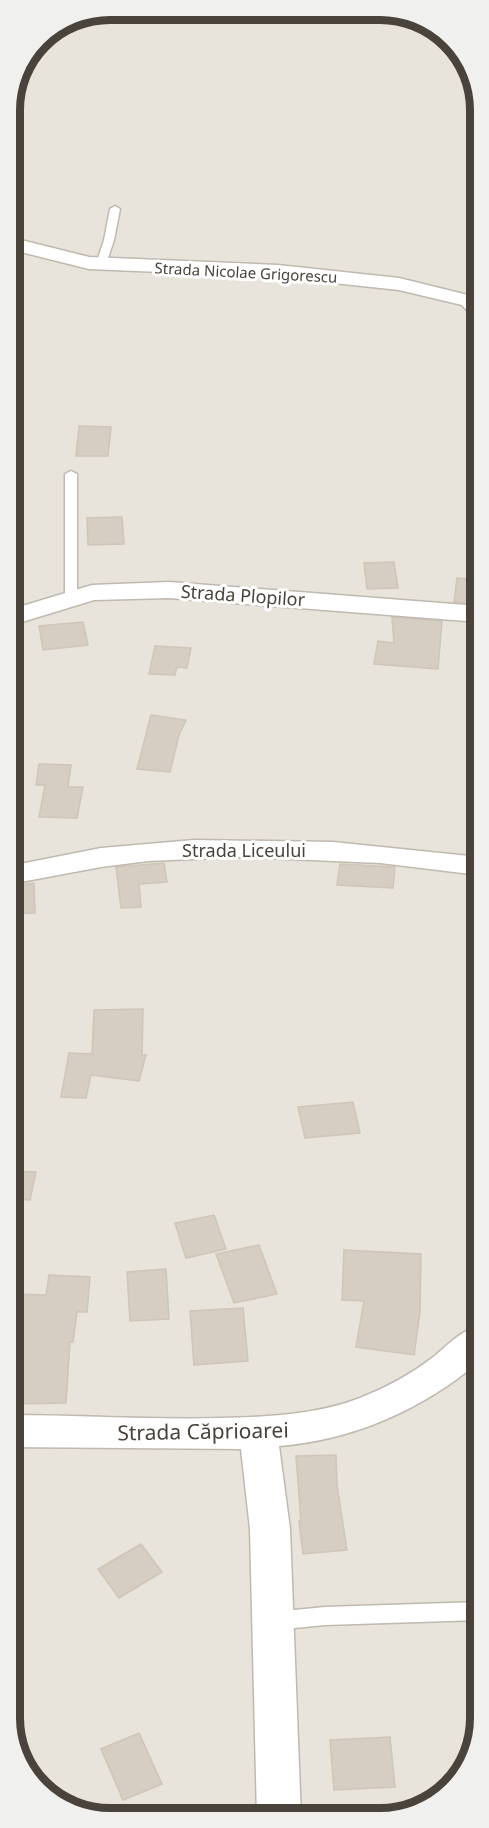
<svg xmlns="http://www.w3.org/2000/svg" width="489" height="1828" font-family="'Noto Sans',sans-serif">
	<style>
		.residential { fill: #e8e3db }
		.building { fill: #d6cdc3; stroke: #d0c5b7; stroke-width: 1.5 }
		.lines { fill: none; stroke-linecap: round; stroke-linejoin: round }
		.lane-casing { stroke: #c0b9b0; stroke-width: 3 }
		.street-casing { stroke: #c0b9b0; stroke-width: 3 }
		.lane { fill: #fff; fill-rule: evenodd }
		.street { fill: #fff; fill-rule: evenodd }
		.labels { text-anchor: middle; dominant-baseline: central; stroke-width: 6; stroke-linejoin: round; paint-order: stroke }
		.far-street-label { font-size: 15px; fill: #49433b; stroke: #fff }
		.street-label { font-size: 18px; fill: #49433b; stroke: #fff }
		.near-street-label { font-size: 21px; fill: #49433b; stroke: #fff }
		.rim { fill: none; stroke: #49433b; stroke-width: 8 }
	</style>
	<rect width="100%" height="100%" fill="#f5f2ed"/>
	<!-- residential -->
	<path class="residential" d="M 405,12 L 455,43 L 479,96 L 480,1725 L 455,1785 L 393,1818 L 90,1817 L 38,1789 L 10,1732 L 9,103 L 39,38 L 71,17 Z"/>
	<!-- building -->
	<g class="building">
		<path d="M 79,426 L 111,427 L 108,456 L 76,456 Z"/>
		<path d="M 122,517 L 124,544 L 88,545 L 87,518 Z"/>
		<path d="M 394,562 L 398,588 L 367,589 L 364,563 Z"/>
		<path d="M 457,578 L 479,580 L 479,604 L 454,602 Z"/>
		<path d="M 392,617 L 442,621 L 438,669 L 374,664 L 378,641 L 394,643 Z"/>
		<path d="M 83,622 L 88,645 L 43,650 L 39,626 Z"/>
		<path d="M 155,646 L 191,648 L 187,668 L 177,667 L 175,675 L 149,674 Z"/>
		<path d="M 151,715 L 186,720 L 179,735 L 170,772 L 137,769 Z"/>
		<path d="M 39,764 L 71,765 L 68,787 L 83,787 L 77,818 L 39,817 L 45,785 L 36,785 Z"/>
		<path d="M 164,863 L 167,882 L 139,884 L 141,907 L 121,908 L 116,867 Z"/>
		<path d="M 340,864 L 395,867 L 393,888 L 337,885 Z"/>
		<path d="M 34,883 L 35,913 L 10,914 L 10,886 Z"/>
		<path d="M 143,1009 L 142,1055 L 146,1055 L 139,1081 L 91,1075 L 86,1098 L 61,1097 L 69,1053 L 92,1054 L 94,1010 Z"/>
		<path d="M 353,1102 L 360,1133 L 305,1138 L 298,1107 Z"/>
		<path d="M 10,1171 L 36,1172 L 30,1200 L 10,1199 Z"/>
		<path d="M 214,1215 L 226,1249 L 186,1258 L 175,1223 Z"/>
		<path d="M 259,1245 L 277,1294 L 234,1303 L 216,1254 Z"/>
		<path d="M 344,1250 L 421,1254 L 420,1313 L 414,1355 L 356,1347 L 364,1301 L 342,1300 Z"/>
		<path d="M 166,1269 L 169,1319 L 130,1321 L 127,1272 Z"/>
		<path d="M 49,1275 L 90,1277 L 87,1312 L 77,1312 L 73,1342 L 70,1342 L 66,1403 L 10,1404 L 10,1335 L 16,1294 L 46,1295 Z"/>
		<path d="M 243,1308 L 248,1361 L 194,1365 L 190,1311 Z"/>
		<path d="M 336,1455 L 337,1485 L 347,1550 L 303,1554 L 299,1521 L 301,1521 L 296,1456 Z"/>
		<path d="M 141,1544 L 162,1572 L 119,1598 L 98,1569 Z"/>
		<path d="M 139,1733 L 162,1784 L 123,1800 L 101,1749 Z"/>
		<path d="M 390,1737 L 395,1787 L 334,1790 L 330,1740 Z"/>
	</g>
	<g class="lines">
		<!-- lane casing -->
		<g class="lane-casing">
			<g id="lane">
				<path d="M 115,206 L 120,209 L 114,240 L 106,264 L 97,266 L 96,264 L 104,240 L 110,209 Z"/>
				<path d="M 71,471 L 77,474 L 77,598 L 71,602 L 65,598 L 65,474 Z"/>
				<path d="M 480,1602 L 480,1620 L 325,1625 L 274,1630 L 267,1627 L 264,1621 L 267,1615 L 274,1612 L 325,1607 Z"/>
			</g>
		</g>
		<!-- street casing -->
		<g class="street-casing">
			<g id="street">
				<path d="M 9,237 L 89,257 L 278,265 L 399,278 L 476,297 L 479,300 L 479,318 L 472,316 L 462,305 L 399,290 L 278,277 L 89,269 L 9,249 Z"/>
				<path d="M 169,582 L 479,606 L 479,622 L 169,598 L 94,600 L 9,626 L 9,610 L 92,585 Z"/>
				<path d="M 194,840 L 333,842 L 479,857 L 479,875 L 380,863 L 240,857 L 148,861 L 101,867 L 10,884 L 10,866 L 101,848 Z"/>
				<path d="M 480,1325 L 480,1361 C 423,1409 354,1440 279,1446 L 290,1529 L 301,1818 L 257,1818 L 250,1529 L 241,1449 L 10,1447 L 10,1415 C 80,1415 150,1420 220,1418 C 266,1417 316,1415 360,1398 C 385,1388 410,1375 432,1358 C 447,1346 460,1331 480,1325 Z"/>
			</g>
		</g>
		<!-- lane -->
		<use href="#lane" class="lane"/>
		<!-- street -->
		<use href="#street" class="street"/>
	</g>
	<g class="labels">
		<!-- far-street labels -->
		<g class="far-street-label">
			<text transform="translate(246 272) rotate(3)">Strada Nicolae Grigorescu</text>
		</g>
		<!-- street labels -->
		<g class="street-label">
			<text transform="translate(243 595) rotate(4)">Strada Plopilor</text>
			<text x="244" y="850">Strada Liceului</text>
		</g>
		<!-- near-street labels -->
		<g class="near-street-label">
			<text transform="translate(203 1431) rotate(-1)">Strada Căprioarei</text>
		</g>
	</g>
	<!-- crop -->
	<path d="M0 0H489V1828H0ZM110 20H380A90 90 0 0 1 470 110V1718A90 90 0 0 1 380 1808H110A90 90 0 0 1 20 1718V110A90 90 0 0 1 110 20Z" fill="#f0f0ef" fill-rule="evenodd"/>
	<path class="rim" d="M110 20H380A90 90 0 0 1 470 110V1718A90 90 0 0 1 380 1808H110A90 90 0 0 1 20 1718V110A90 90 0 0 1 110 20Z"/>
</svg>
